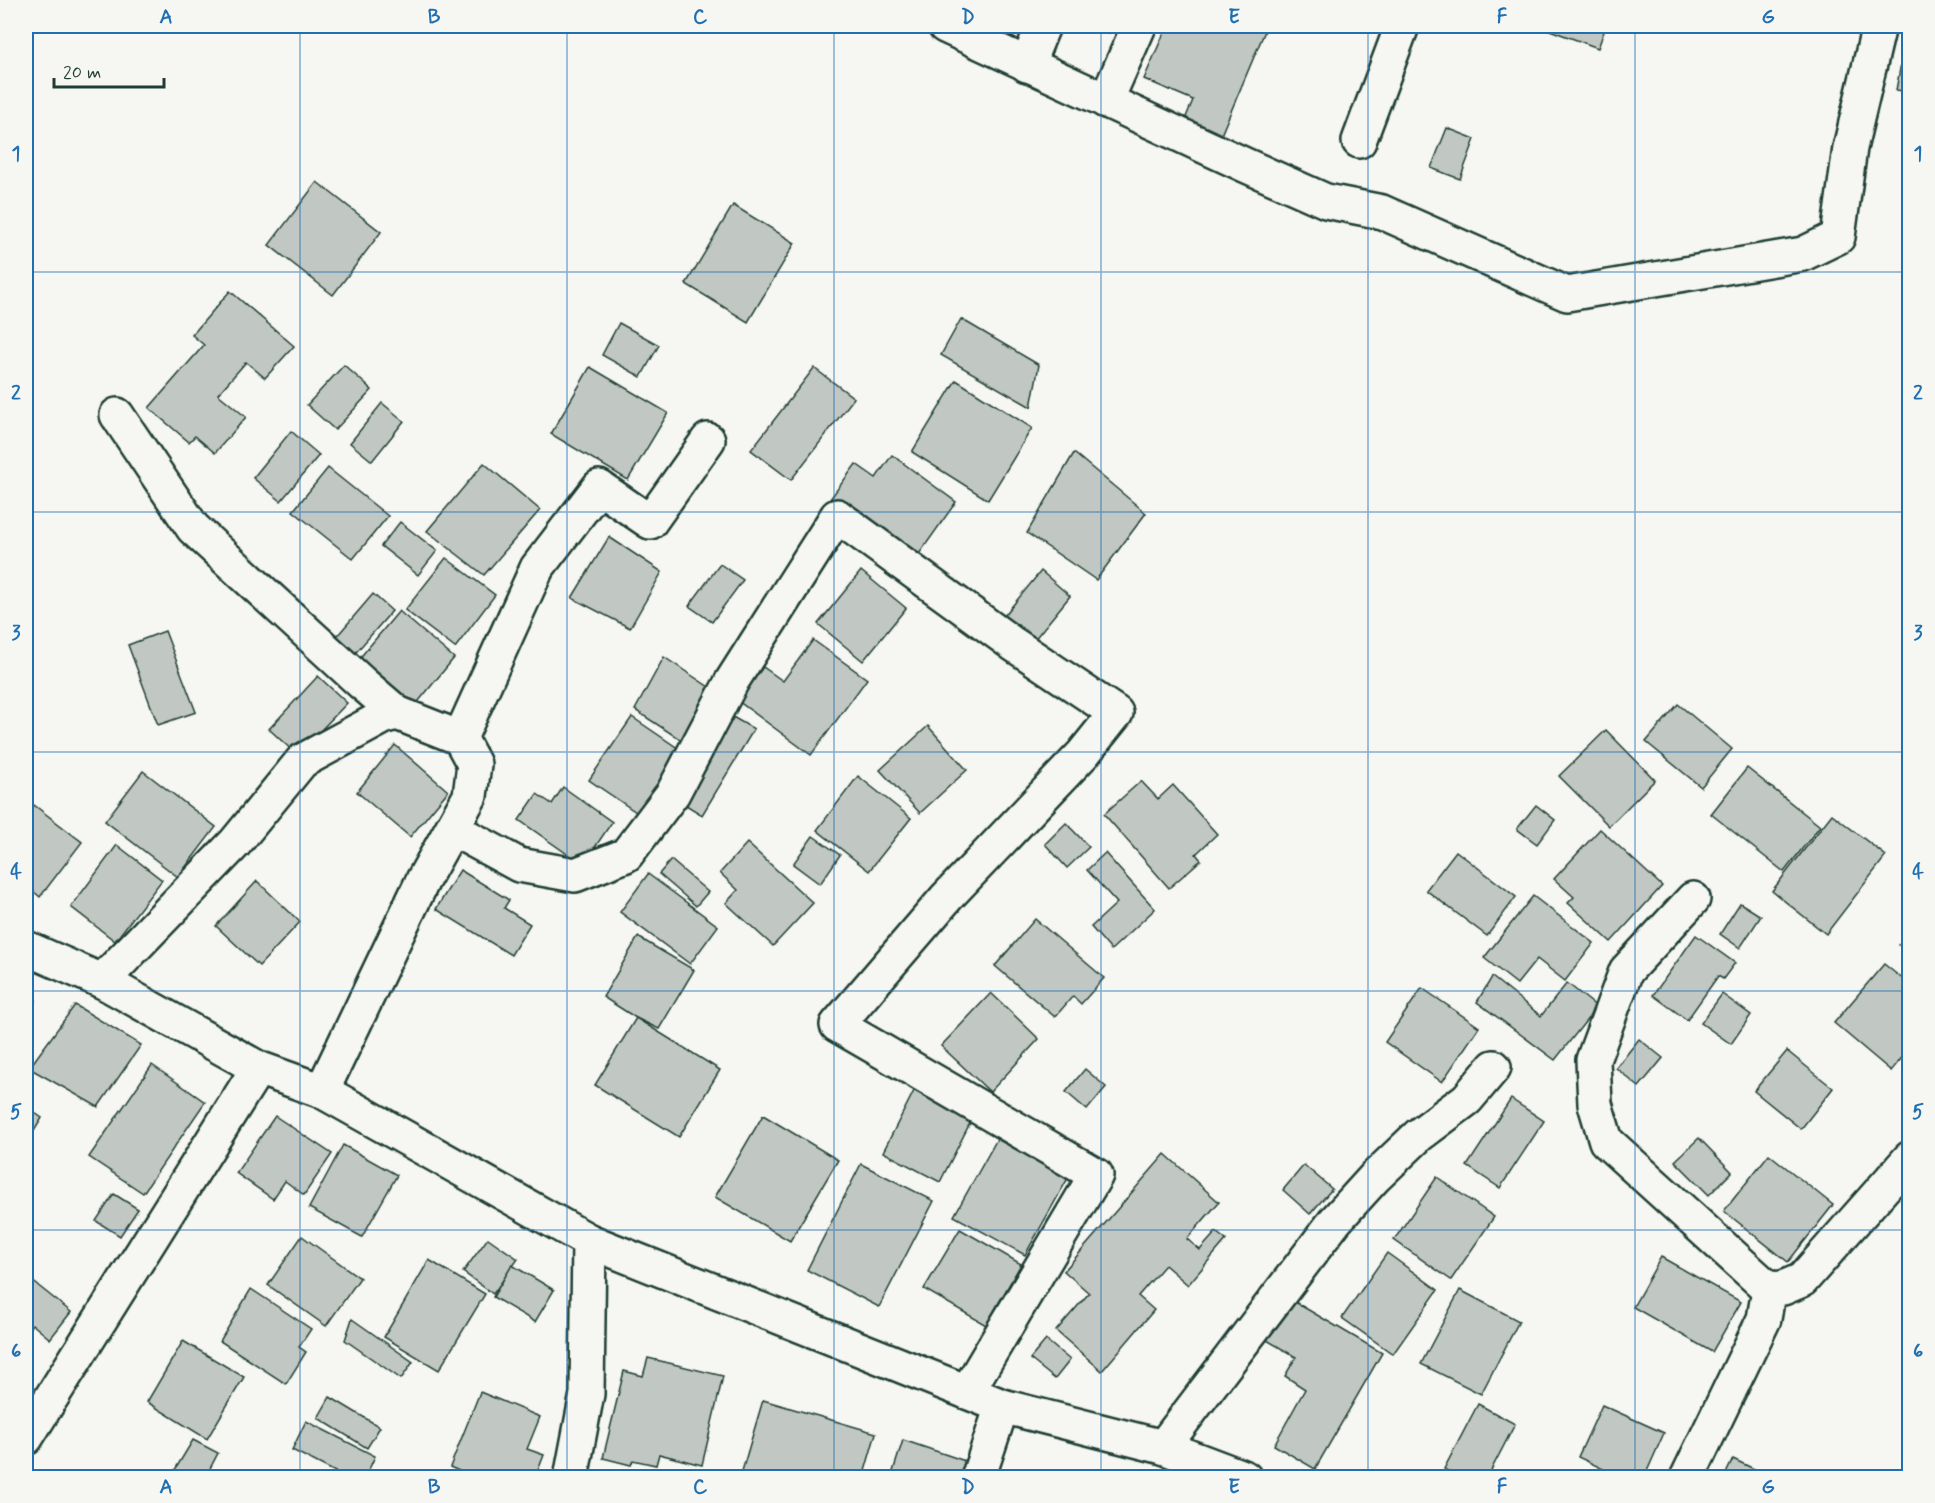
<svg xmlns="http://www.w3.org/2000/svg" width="1935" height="1503" font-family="Mynerve,sans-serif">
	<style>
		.building { fill: #c1c8c3; stroke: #1f3d34; stroke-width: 1.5 }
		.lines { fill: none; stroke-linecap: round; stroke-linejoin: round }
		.minor-casing { stroke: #1f3d34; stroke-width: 38 }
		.minor { stroke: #f6f6f2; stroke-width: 33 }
		.grid { fill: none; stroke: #1f6fb2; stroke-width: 1.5; stroke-opacity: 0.55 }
		.neatline { fill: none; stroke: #1f6fb2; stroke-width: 2 }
		.grid-label { font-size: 20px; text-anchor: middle; font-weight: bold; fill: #1f6fb2 }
	</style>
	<rect width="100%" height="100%" fill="#f6f6f2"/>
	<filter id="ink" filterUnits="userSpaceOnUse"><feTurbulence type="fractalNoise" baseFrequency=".0167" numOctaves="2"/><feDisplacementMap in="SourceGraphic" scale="12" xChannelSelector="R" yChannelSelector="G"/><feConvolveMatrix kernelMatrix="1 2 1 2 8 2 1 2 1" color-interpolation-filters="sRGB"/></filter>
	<g filter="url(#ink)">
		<!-- building -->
		<g class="building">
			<path d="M 1092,26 L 1113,26 L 1109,33 Z"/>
			<path d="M 1167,26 L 1267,26 L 1218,142 L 1182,127 L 1193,100 L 1144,79 Z"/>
			<path d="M 1539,26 L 1606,26 L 1598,48 Z"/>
			<path d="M 1908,26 L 1910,26 L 1910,92 L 1896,90 Z"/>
			<path d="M 1447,128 L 1475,139 L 1460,179 L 1431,168 Z"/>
			<path d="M 317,182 L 381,232 L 333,295 L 269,245 Z"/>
			<path d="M 733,205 L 795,243 L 748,322 L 686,284 Z"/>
			<path d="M 230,291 L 294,346 L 265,378 L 246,362 L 218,394 L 246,417 L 215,453 L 195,436 L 189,442 L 149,408 L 204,345 L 192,335 Z"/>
			<path d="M 961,319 L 1039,365 L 1031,407 L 941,355 Z"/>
			<path d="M 619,323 L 659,345 L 641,377 L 602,355 Z"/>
			<path d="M 344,365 L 372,390 L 335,430 L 307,405 Z"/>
			<path d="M 590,367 L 668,413 L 628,480 L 551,434 Z"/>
			<path d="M 814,368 L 854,398 L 791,480 L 751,450 Z"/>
			<path d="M 956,380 L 1032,428 L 988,500 L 912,452 Z"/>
			<path d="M 382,403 L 404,421 L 372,461 L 350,443 Z"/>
			<path d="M 291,431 L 319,455 L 281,501 L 253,478 Z"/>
			<path d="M 1074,453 L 1146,513 L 1096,580 L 1027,533 Z"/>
			<path d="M 892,455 L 956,502 L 912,564 L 827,503 L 856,464 L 876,478 Z"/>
			<path d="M 484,463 L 540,510 L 484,575 L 427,531 Z"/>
			<path d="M 328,468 L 388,516 L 353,559 L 293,511 Z"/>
			<path d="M 400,522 L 437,551 L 418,575 L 381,546 Z"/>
			<path d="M 609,537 L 662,572 L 630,628 L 572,598 Z"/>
			<path d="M 446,558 L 495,595 L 455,648 L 405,610 Z"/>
			<path d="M 720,564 L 743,580 L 712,622 L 689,606 Z"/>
			<path d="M 861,571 L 906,608 L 863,661 L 818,624 Z"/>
			<path d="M 1041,571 L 1070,596 L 1034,640 L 1004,616 Z"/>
			<path d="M 373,594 L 392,611 L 351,658 L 332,642 Z"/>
			<path d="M 399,611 L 454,658 L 414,707 L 358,660 Z"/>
			<path d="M 165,631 L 196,712 L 158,725 L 128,645 Z"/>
			<path d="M 813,640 L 867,679 L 811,755 L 738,701 L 763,667 L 783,681 Z"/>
			<path d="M 664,657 L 718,693 L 687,744 L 635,710 Z"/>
			<path d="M 318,676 L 347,703 L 297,755 L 269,729 Z"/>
			<path d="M 1678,704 L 1732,749 L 1701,787 L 1646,742 Z"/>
			<path d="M 729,715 L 754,729 L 702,815 L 678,800 Z"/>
			<path d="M 632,717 L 682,751 L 639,814 L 589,780 Z"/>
			<path d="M 928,726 L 967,770 L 920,813 L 880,770 Z"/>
			<path d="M 1606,730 L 1655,780 L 1609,826 L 1559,776 Z"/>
			<path d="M 395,745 L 448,791 L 410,837 L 357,792 Z"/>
			<path d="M 1747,768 L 1820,826 L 1784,872 L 1711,814 Z"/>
			<path d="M 143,771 L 216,827 L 178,877 L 105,821 Z"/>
			<path d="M 858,776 L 911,818 L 869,871 L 817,830 Z"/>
			<path d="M 1141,781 L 1158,799 L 1173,785 L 1217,834 L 1196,854 L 1201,860 L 1169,888 L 1104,814 Z"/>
			<path d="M 563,787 L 612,822 L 583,865 L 519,820 L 537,794 L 552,804 Z"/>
			<path d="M 34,805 L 82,842 L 40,897 L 26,885 L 26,817 Z"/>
			<path d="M 1536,805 L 1555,820 L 1537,844 L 1517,829 Z"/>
			<path d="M 1832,814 L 1886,856 L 1826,934 L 1772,891 Z"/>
			<path d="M 1066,823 L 1089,847 L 1067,868 L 1045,844 Z"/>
			<path d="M 1600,829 L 1662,886 L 1611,942 L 1568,903 L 1574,897 L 1554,879 Z"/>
			<path d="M 813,836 L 840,855 L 820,884 L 793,864 Z"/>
			<path d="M 747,843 L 813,903 L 773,946 L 726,903 L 738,890 L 720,873 Z"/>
			<path d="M 117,845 L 162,880 L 115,941 L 71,907 Z"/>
			<path d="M 1456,851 L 1516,897 L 1487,936 L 1426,890 Z"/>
			<path d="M 1105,853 L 1155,909 L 1111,950 L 1091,927 L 1117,903 L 1087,870 Z"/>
			<path d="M 671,860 L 708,892 L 696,906 L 659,874 Z"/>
			<path d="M 460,870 L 509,900 L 504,908 L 530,924 L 511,955 L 436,909 Z"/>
			<path d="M 648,874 L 718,926 L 690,964 L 620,912 Z"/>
			<path d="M 257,881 L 300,922 L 259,966 L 216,926 Z"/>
			<path d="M 1533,896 L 1594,943 L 1565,981 L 1537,959 L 1517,984 L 1484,958 Z"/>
			<path d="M 1740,903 L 1761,916 L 1740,948 L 1720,934 Z"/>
			<path d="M 1035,919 L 1104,978 L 1081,1004 L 1073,996 L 1055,1017 L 995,966 Z"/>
			<path d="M 1910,934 L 1910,954 L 1899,945 Z"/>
			<path d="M 1696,935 L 1735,963 L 1723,979 L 1718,976 L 1687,1020 L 1653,995 Z"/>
			<path d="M 638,937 L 694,970 L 659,1029 L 636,1018 L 603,997 Z"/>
			<path d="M 1884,964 L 1910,985 L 1910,1048 L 1891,1071 L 1834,1023 Z"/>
			<path d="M 1492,977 L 1541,1016 L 1567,983 L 1597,1007 L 1555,1060 L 1477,1002 Z"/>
			<path d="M 1422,988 L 1479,1027 L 1442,1082 L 1385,1042 Z"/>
			<path d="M 991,993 L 1039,1039 L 990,1092 L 941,1046 Z"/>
			<path d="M 26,994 L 36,1000 L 26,1019 Z"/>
			<path d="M 1722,994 L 1751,1015 L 1731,1044 L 1701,1023 Z"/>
			<path d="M 75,1005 L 141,1045 L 98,1107 L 29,1068 Z"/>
			<path d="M 636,1018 L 720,1070 L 679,1137 L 595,1085 Z"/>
			<path d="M 1639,1039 L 1663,1058 L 1639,1087 L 1616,1068 Z"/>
			<path d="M 1787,1051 L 1833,1088 L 1801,1129 L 1754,1091 Z"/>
			<path d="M 152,1065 L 205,1102 L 143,1193 L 89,1157 Z"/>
			<path d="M 1085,1069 L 1106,1087 L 1087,1110 L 1066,1092 Z"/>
			<path d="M 915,1089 L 972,1119 L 940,1182 L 883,1152 Z"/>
			<path d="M 1511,1099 L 1544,1121 L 1500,1188 L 1467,1166 Z"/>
			<path d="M 26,1107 L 42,1118 L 26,1144 Z"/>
			<path d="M 763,1115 L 838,1160 L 790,1241 L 715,1197 Z"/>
			<path d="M 275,1116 L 332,1154 L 304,1195 L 285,1181 L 273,1199 L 236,1173 Z"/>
			<path d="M 1699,1138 L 1732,1172 L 1709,1195 L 1675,1161 Z"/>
			<path d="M 997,1139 L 1068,1178 L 1025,1255 L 954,1216 Z"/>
			<path d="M 343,1145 L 397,1175 L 362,1237 L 309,1208 Z"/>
			<path d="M 1165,1154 L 1219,1202 L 1187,1239 L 1200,1250 L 1216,1232 L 1226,1240 L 1188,1285 L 1165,1265 L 1138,1296 L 1154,1310 L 1102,1371 L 1056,1331 L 1089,1293 L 1064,1271 Z"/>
			<path d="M 1769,1154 L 1833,1205 L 1788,1262 L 1724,1211 Z"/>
			<path d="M 861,1164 L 934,1201 L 879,1307 L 807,1270 Z"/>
			<path d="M 1304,1165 L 1332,1189 L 1310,1214 L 1283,1190 Z"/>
			<path d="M 1437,1177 L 1494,1217 L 1451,1280 L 1394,1240 Z"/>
			<path d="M 114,1194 L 138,1209 L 120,1236 L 96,1221 Z"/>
			<path d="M 960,1229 L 1021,1264 L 986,1325 L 924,1289 Z"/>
			<path d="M 302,1236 L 360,1278 L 326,1326 L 268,1285 Z"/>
			<path d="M 488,1238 L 518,1259 L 493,1294 L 463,1272 Z"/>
			<path d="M 1387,1253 L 1438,1290 L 1393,1354 L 1342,1318 Z"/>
			<path d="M 1661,1257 L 1741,1302 L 1712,1352 L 1633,1307 Z"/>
			<path d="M 429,1260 L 485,1294 L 439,1370 L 384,1337 Z"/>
			<path d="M 512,1265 L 554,1290 L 535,1322 L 493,1297 Z"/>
			<path d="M 26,1276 L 71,1312 L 50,1339 L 32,1324 L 26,1333 Z"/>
			<path d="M 251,1289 L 311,1329 L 299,1347 L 306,1352 L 286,1384 L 220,1341 Z"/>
			<path d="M 1460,1290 L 1519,1321 L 1481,1394 L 1421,1364 Z"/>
			<path d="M 1288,1298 L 1382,1353 L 1315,1469 L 1274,1445 L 1305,1389 L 1285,1376 L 1296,1357 L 1265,1339 Z"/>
			<path d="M 352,1319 L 413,1362 L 401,1379 L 345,1340 Z"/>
			<path d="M 1046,1340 L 1070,1360 L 1055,1379 L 1030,1359 Z"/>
			<path d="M 183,1341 L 244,1377 L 207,1439 L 147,1402 Z"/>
			<path d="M 648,1358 L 723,1376 L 702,1465 L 659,1454 L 656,1465 L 633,1460 L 631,1465 L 603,1458 L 624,1371 L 643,1376 Z"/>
			<path d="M 480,1392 L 540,1417 L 527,1449 L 544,1455 L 535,1478 L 475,1478 L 450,1467 Z"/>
			<path d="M 330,1397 L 380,1427 L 367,1448 L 318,1418 Z"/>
			<path d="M 763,1400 L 876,1433 L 863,1478 L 740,1478 Z"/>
			<path d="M 1478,1404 L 1515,1424 L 1487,1478 L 1461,1478 L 1444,1469 Z"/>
			<path d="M 1602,1405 L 1664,1433 L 1644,1478 L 1622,1478 L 1578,1457 Z"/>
			<path d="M 306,1421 L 375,1456 L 365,1478 L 347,1478 L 292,1450 Z"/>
			<path d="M 193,1440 L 218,1453 L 205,1478 L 170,1478 Z"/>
			<path d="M 903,1440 L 974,1464 L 969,1478 L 891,1478 Z"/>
			<path d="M 1733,1459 L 1773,1478 L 1724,1478 Z"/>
		</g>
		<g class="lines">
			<!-- minor casing -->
			<g class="minor-casing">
				<g id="minor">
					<path d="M 945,26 L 1245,165 L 1326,201 L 1382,212 L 1567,294 L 1803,254 L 1838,237 L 1850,148 L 1879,26"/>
					<path d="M 1027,65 L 1043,26"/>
					<path d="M 1106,101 L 1139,26"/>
					<path d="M 1359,141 L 1402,26"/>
					<path d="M 117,415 L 193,528 L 362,683 L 397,713 L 460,738 L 474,764 L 470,796 L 423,880 L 322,1091"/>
					<path d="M 460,738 L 537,568 L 599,487 L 650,522 L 708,440"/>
					<path d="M 453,829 L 519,865 L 575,875 L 626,855 L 673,793 L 732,681 L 837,516 L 1013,644 L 1116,713 L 1083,754 L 947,897 L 837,1025 L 1096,1175 L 967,1392"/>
					<path d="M 26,948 L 102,981 L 258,1068 L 322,1091 L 589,1241 L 587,1394 L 571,1478"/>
					<path d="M 102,981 L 235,843 L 302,761 L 385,716 L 397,713"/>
					<path d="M 589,1241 L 1002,1406 L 1163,1447 L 1245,1478"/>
					<path d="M 1769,1289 L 1783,1288 L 1802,1280 L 1910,1158"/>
					<path d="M 26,1438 L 258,1068"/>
					<path d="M 1163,1447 L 1335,1221 L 1375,1177 L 1419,1135 L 1467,1099 L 1494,1067"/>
					<path d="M 978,1478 L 1002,1406"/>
					<path d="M 1687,1478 L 1764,1319 L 1769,1289 L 1606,1141 L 1595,1104 L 1593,1060 L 1626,971 L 1693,899"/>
				</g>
			</g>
			<!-- minor -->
			<use href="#minor" class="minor"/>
		</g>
	</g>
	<!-- grid -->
	<path class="grid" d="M 300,26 L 300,1478M 567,26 L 567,1478M 834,26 L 834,1478M 1101,26 L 1101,1478M 1368,26 L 1368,1478M 1635,26 L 1635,1478M 26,272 L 1910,272M 26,512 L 1910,512M 26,752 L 1910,752M 26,991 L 1910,991M 26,1230 L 1910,1230"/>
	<!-- margin -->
	<rect width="1935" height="1503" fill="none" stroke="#f6f6f2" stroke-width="66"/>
	<!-- scale -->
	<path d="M54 78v9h110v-9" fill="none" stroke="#1f3d34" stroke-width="3"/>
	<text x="63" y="78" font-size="18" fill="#1f3d34" stroke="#f6f6f2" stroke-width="4.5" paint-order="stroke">20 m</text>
	<rect x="33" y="33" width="1869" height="1437" class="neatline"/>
	<g class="grid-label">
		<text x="166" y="23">A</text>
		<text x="434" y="23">B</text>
		<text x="700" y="23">C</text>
		<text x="968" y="23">D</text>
		<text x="1234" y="23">E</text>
		<text x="1502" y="23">F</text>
		<text x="1768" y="23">G</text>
		<text x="16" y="160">1</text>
		<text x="1918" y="160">1</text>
		<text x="16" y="399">2</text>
		<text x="1918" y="399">2</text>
		<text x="16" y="639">3</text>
		<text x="1918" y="639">3</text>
		<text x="16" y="878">4</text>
		<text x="1918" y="878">4</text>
		<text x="16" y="1118">5</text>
		<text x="1918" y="1118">5</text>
		<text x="16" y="1357">6</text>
		<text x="1918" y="1357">6</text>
		<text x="166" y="1493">A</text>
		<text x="434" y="1493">B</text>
		<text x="700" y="1493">C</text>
		<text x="968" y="1493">D</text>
		<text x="1234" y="1493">E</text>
		<text x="1502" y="1493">F</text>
		<text x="1768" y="1493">G</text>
	</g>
</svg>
